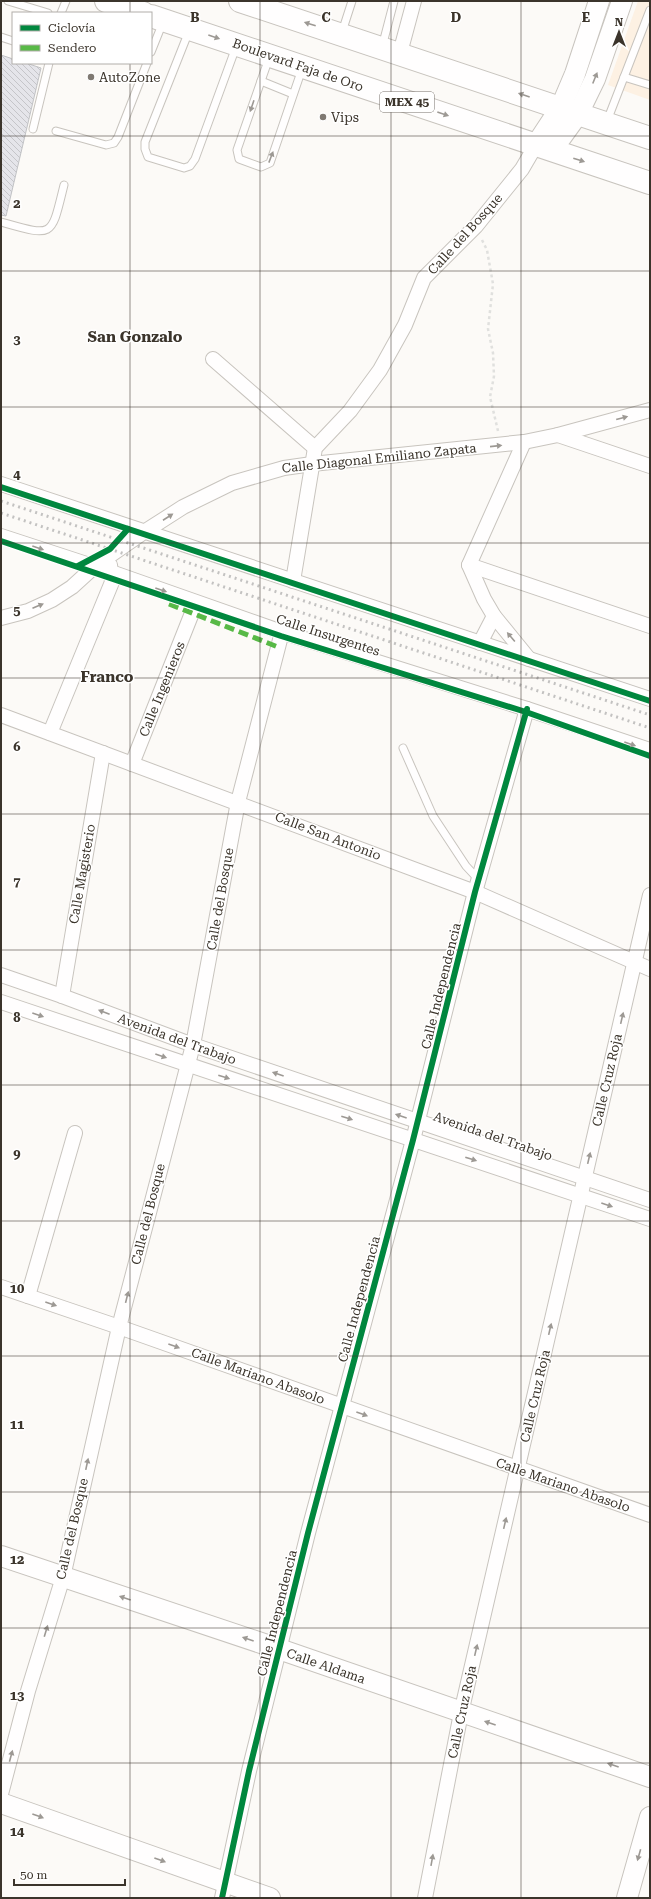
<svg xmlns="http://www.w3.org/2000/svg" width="651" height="1899" font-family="'Roboto Serif',serif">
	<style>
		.built { fill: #fdf1e3 }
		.building { fill: url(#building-back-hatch); stroke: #c1c2c5 }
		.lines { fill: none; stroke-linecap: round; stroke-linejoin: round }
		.lane-casing { stroke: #c8c4be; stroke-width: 9 }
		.street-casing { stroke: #c8c4be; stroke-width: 16 }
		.secondary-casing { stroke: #c8c4be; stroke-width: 22 }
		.primary-casing { stroke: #c8c4be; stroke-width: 24 }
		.path { stroke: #e0e0de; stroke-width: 2.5; stroke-dasharray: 3 3; stroke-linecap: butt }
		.lane { stroke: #fffefe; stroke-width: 7 }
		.street { stroke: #fffefe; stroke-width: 14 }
		.secondary { stroke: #fffefe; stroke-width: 20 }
		.primary { stroke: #fffefe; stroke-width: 22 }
		.rail { stroke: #c3c2c1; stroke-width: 3; stroke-dasharray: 2 4; stroke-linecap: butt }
		.quiet { stroke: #58b947; stroke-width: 5; stroke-dasharray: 10 5; stroke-linecap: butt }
		.cycleway-casing { stroke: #fff; stroke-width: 8 }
		.cycleway { stroke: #00873e; stroke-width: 6 }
		.oneway { fill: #9d9994 }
		.grid { fill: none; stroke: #3b342b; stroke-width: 1; stroke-opacity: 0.55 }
		.poi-dot { fill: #7f7972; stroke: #fff; stroke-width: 1.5 }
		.labels { text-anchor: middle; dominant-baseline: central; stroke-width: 3; stroke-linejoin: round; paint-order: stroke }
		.shield { fill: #fff; stroke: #76716b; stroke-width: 1 }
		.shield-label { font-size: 12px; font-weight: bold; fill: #3b342b }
		.street-label { font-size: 13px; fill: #3b342b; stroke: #fff }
		.poi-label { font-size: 13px; fill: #3b342b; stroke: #fff; text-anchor: start }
		.quarter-label { font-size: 15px; font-weight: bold; fill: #3b342b; stroke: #fff }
		.grid-label { font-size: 13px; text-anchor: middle; font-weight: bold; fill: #3b342b; stroke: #fff; stroke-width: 3; stroke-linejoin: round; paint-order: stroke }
	</style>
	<defs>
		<pattern id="building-back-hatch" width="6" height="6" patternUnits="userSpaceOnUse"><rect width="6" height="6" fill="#e5e5ea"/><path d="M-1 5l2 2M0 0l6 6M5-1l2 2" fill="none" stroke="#c5c5c9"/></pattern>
	</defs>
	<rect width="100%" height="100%" fill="#fcfaf7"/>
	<!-- built -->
	<path class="built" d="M 638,1 L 650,1 L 650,100 L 608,85 Z"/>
	<!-- building -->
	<path class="building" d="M 1,55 L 13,59 L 13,63 L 26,63 L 41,68 L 6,216 L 1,215 Z"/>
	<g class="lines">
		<!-- lane casing -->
		<g class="lane-casing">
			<g id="lane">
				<path d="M 8,1 L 48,13"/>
				<path d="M 61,13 L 66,1"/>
				<path d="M 189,31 L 145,142 L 145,149 L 148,157 L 184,168 L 190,166 L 195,159 L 236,47"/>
				<path d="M 342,32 L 352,1"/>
				<path d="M 1,37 L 13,41"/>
				<path d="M 382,47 L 394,1"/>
				<path d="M 151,52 L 163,22"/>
				<path d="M 269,58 L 237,150 L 239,159 L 261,167 L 270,163 L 302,69"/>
				<path d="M 624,77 L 650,85"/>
				<path d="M 261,81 L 293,94"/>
				<path d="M 607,121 L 650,10"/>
				<path d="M 33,129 L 49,63"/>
				<path d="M 56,131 L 106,145 L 114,143 L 118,137 L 147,63"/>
				<path d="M 1,222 C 54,237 51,238 64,185"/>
				<path d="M 403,748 L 433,816 L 466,866 L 479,880"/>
			</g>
		</g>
		<!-- street casing -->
		<g class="street-casing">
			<g id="street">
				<path d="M 400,53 L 414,1"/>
				<path d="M 213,359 L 315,448"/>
				<path d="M 558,435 L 650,466"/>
				<path d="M 524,442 L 469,565 L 484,599 L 494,616 L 529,659"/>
				<path d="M 1,484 L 650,699"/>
				<path d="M 1,536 L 111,572 L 282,632 L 527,709 L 650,750"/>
				<path d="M 469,565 L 650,626"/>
				<path d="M 293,581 L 315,448 L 350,411 L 380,370 L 405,325 L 424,278 L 476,226 L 522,169 L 536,145"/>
				<path d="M 1,618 L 28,611 L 52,600 L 72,587 L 95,566 L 144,532 L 183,507 L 232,483 L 284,468 L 312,464 L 524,442 L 558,435 L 650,410"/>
				<path d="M 480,643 L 494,616"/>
				<path d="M 1,715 L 475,892 L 650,969"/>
				<path d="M 50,733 L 112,582 L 110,565"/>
				<path d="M 132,764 L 192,613"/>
				<path d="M 1,975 L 62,996 L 193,1045 L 650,1200"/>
				<path d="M 62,996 L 103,753"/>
				<path d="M 1,1002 L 650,1219"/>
				<path d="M 1,1287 L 119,1327 L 650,1515"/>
				<path d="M 28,1296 L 75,1133"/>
				<path d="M 1,1794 L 28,1691 L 63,1577 L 119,1327 L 193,1045 L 238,802 L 282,632"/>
				<path d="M 222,1898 L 249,1771 L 308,1533 L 413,1140 L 475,892 L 527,709"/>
				<path d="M 425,1898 L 461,1713 L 650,895"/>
			</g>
		</g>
		<!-- secondary casing -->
		<g class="secondary-casing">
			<g id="secondary">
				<path d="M 536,145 L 561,107 L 575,74 L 599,1"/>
				<path d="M 552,150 L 578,114 L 595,79 L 622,1"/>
				<path d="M 1,1556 L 279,1649 L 650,1777"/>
				<path d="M 1,1803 L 270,1898"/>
				<path d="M 627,1898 L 650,1817"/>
			</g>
		</g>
		<!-- primary casing -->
		<g class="primary-casing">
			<g id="primary">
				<path d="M 106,1 L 143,13"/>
				<path d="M 240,1 L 650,138"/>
				<path d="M 151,16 L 650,183"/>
			</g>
		</g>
		<!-- path -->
		<path class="path" d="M 482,240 L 487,250 L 493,284 L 488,329 L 493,353 L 494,376 L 490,397 L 498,431"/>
		<!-- lane -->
		<use href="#lane" class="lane"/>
		<!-- street -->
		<use href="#street" class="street"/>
		<!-- secondary -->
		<use href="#secondary" class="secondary"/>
		<!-- primary -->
		<use href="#primary" class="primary"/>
		<!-- rail -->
		<g class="rail">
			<path d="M 1,501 L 650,715"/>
			<path d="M 1,513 L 650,728"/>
		</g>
		<!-- quiet -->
		<path class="quiet" d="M 169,604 L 278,647"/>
		<!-- cycleway casing -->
		<g class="cycleway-casing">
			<g id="cycleway">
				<path d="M 1,487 L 650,701"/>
				<path d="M 1,541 L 281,636 L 526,712 L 650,756"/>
				<path d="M 78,566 L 110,549 L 128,529"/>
				<path d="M 222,1898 L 249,1771 L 308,1533 L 413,1140 L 475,892 L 527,709"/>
			</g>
		</g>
		<!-- cycleway -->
		<use href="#cycleway" class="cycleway"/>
	</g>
	<!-- one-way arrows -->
	<defs><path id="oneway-solid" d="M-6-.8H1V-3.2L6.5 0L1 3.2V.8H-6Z"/></defs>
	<g class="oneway">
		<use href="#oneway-solid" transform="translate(310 24) rotate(-162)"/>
		<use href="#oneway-solid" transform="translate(214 37) rotate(19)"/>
		<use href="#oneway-solid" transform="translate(595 78) rotate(-68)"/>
		<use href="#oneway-solid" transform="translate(524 95) rotate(-161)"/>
		<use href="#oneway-solid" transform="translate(252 106) rotate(109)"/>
		<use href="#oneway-solid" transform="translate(443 114) rotate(19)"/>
		<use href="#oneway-solid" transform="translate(271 157) rotate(-69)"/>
		<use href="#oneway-solid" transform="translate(579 160) rotate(18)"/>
		<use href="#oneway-solid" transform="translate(622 418) rotate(-15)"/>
		<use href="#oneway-solid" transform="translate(496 446) rotate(-6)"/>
		<use href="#oneway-solid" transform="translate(168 517) rotate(-33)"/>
		<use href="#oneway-solid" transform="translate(38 548) rotate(19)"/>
		<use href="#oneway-solid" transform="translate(161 590) rotate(19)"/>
		<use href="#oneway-solid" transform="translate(38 606) rotate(-23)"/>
		<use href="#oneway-solid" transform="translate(511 637) rotate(-130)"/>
		<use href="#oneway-solid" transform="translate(630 744) rotate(19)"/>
		<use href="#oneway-solid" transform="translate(104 1012) rotate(-159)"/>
		<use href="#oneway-solid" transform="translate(38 1015) rotate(19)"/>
		<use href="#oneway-solid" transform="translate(622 1018) rotate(-77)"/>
		<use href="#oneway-solid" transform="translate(161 1056) rotate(19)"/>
		<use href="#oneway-solid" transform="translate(278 1074) rotate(-161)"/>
		<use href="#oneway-solid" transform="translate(224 1077) rotate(18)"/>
		<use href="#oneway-solid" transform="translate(401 1116) rotate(-161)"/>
		<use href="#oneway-solid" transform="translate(347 1118) rotate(18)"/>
		<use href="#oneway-solid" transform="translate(589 1158) rotate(-77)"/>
		<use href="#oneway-solid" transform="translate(471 1159) rotate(18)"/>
		<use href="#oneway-solid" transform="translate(607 1205) rotate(19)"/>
		<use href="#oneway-solid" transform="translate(127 1297) rotate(-76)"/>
		<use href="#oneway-solid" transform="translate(51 1304) rotate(19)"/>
		<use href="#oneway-solid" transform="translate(550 1329) rotate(-77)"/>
		<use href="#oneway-solid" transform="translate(174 1346) rotate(20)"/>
		<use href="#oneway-solid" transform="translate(362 1414) rotate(20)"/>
		<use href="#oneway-solid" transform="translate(87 1464) rotate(-78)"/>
		<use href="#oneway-solid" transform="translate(505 1523) rotate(-77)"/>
		<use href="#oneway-solid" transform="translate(125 1598) rotate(-161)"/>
		<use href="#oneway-solid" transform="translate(46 1631) rotate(-73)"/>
		<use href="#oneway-solid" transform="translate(248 1639) rotate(-161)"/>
		<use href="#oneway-solid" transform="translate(476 1650) rotate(-77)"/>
		<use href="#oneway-solid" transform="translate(490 1723) rotate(-161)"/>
		<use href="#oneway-solid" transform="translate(11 1756) rotate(-75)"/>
		<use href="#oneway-solid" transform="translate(613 1765) rotate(-161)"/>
		<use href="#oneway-solid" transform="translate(38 1816) rotate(20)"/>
		<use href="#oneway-solid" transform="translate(639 1855) rotate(106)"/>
		<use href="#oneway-solid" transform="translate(160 1860) rotate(20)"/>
		<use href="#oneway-solid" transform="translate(432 1860) rotate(-80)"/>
	</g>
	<!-- grid -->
	<path class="grid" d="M 130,1 L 130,13M 260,1 L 260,1898M 391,1 L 391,1898M 521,1 L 521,1898M 130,63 L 130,1898M 1,136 L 650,136M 1,271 L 650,271M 1,407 L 650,407M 1,543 L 650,543M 1,678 L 650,678M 1,814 L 650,814M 1,950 L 650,950M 1,1085 L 650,1085M 1,1221 L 650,1221M 1,1356 L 650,1356M 1,1492 L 650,1492M 1,1628 L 650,1628M 1,1763 L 650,1763"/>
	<!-- markers -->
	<g class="poi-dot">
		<circle cx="91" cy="77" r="4"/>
		<circle cx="323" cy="117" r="4"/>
	</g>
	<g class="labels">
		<!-- shield labels -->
		<rect class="shield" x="380" y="92" width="54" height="20" rx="3"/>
		<g class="shield-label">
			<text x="407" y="102">MEX 45</text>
		</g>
		<!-- street labels -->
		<g class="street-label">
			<text transform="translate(298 65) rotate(19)">Boulevard Faja de Oro</text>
			<text transform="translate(465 234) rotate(-48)">Calle del Bosque</text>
			<text transform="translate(379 458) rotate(-6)">Calle Diagonal Emiliano Zapata</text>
			<text transform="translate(328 635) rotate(18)">Calle Insurgentes</text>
			<text transform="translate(162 689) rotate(-68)">Calle Ingenieros</text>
			<text transform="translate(328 836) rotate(21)">Calle San Antonio</text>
			<text transform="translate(82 874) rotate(-80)">Calle Magisterio</text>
			<text transform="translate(220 899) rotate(-80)">Calle del Bosque</text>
			<text transform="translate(441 986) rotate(-76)">Calle Independencia</text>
			<text transform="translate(177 1039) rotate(20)">Avenida del Trabajo</text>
			<text transform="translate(607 1080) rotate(-77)">Calle Cruz Roja</text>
			<text transform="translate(493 1136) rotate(19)">Avenida del Trabajo</text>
			<text transform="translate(148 1214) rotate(-76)">Calle del Bosque</text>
			<text transform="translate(359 1299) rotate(-75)">Calle Independencia</text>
			<text transform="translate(258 1376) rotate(20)">Calle Mariano Abasolo</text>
			<text transform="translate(535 1396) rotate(-77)">Calle Cruz Roja</text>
			<text transform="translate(563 1485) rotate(19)">Calle Mariano Abasolo</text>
			<text transform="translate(72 1529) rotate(-77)">Calle del Bosque</text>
			<text transform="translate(277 1613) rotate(-76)">Calle Independencia</text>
			<text transform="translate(326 1666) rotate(19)">Calle Aldama</text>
			<text transform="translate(462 1712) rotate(-78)">Calle Cruz Roja</text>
		</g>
		<!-- poi labels -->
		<g class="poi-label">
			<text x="99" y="77">AutoZone</text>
			<text x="331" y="117">Vips</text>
		</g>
		<!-- quarter labels -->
		<g class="quarter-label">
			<text x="135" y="337">San Gonzalo</text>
			<text x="107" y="677">Franco</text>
		</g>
	</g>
	<g class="grid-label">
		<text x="195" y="22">B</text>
		<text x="326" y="22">C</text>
		<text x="456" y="22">D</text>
		<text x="586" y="22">E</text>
		<text x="17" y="208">2</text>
		<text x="17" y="344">3</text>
		<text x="17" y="479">4</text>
		<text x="17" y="615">5</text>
		<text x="17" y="751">6</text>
		<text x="17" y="886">7</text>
		<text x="17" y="1022">8</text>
		<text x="17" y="1158">9</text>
		<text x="17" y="1293">10</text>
		<text x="17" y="1429">11</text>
		<text x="17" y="1564">12</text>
		<text x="17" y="1700">13</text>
		<text x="17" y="1836">14</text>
	</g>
	<!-- border -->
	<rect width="651" height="1899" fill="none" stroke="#3b342b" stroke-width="4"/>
	<!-- legend -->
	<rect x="12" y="12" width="140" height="52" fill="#ffffff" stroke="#b1aeaa"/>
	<rect x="20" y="25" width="20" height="6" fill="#00873e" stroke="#b1aeaa"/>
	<text x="48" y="32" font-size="12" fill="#3b342b">Ciclovía</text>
	<rect x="20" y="45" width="20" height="6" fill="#58b947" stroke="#b1aeaa"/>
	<text x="48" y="52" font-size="12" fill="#3b342b">Sendero</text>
	<!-- north arrow -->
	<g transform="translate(619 32)" stroke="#ffffff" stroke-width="3" paint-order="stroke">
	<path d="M0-3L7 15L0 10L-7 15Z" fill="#3b342b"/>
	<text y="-6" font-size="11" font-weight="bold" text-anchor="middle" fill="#3b342b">N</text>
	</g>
	<!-- scale -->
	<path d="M14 1879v6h111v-6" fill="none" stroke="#3b342b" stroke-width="2"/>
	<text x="20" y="1879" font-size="12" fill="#3b342b" stroke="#ffffff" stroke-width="3" paint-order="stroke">50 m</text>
</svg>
